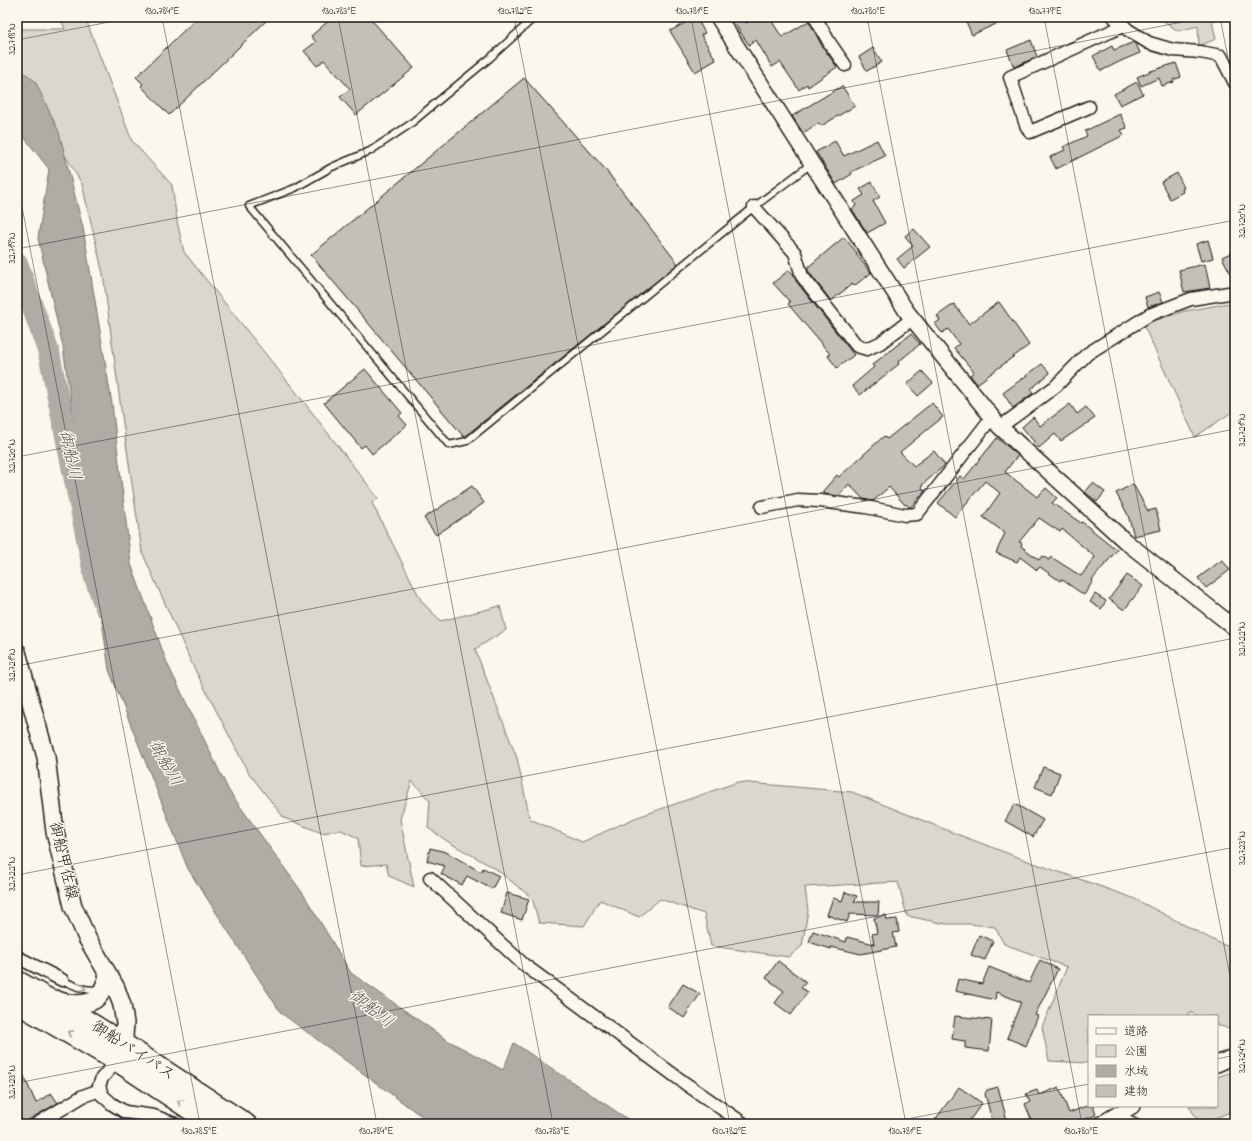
<svg xmlns="http://www.w3.org/2000/svg" width="1252" height="1141" font-family="'Indie Flower','Klee One',sans-serif">
	<style>
		.green { fill: #dad7ce; stroke: #7b7a75 }
		.water { fill: #afaca5; stroke: #74726e }
		.lines { fill: none; stroke-linecap: round; stroke-linejoin: round }
		.river { stroke: #afaca5; stroke-width: 22 }
		.building { fill: #c3c0b8; stroke: #1c1c1c; fill-rule: evenodd }
		.service-casing { stroke: #1c1c1c; stroke-width: 9 }
		.minor-casing { stroke: #1c1c1c; stroke-width: 15 }
		.tertiary-casing { stroke: #1c1c1c; stroke-width: 18 }
		.secondary-casing { stroke: #1c1c1c; stroke-width: 20 }
		.trunk-casing { stroke: #1c1c1c; stroke-width: 23 }
		.service { stroke: #fbf7ec; stroke-width: 6 }
		.minor { stroke: #fbf7ec; stroke-width: 12 }
		.tertiary { stroke: #fbf7ec; stroke-width: 15 }
		.secondary { stroke: #fbf7ec; stroke-width: 17 }
		.trunk { stroke: #fbf7ec; stroke-width: 20 }
		.oneway { stroke: #97948e }
		.ticks { fill: none; stroke: #1c1c1c; stroke-width: 1; stroke-opacity: 0.45 }
		.labels { text-anchor: middle; dominant-baseline: central; stroke-width: 3; stroke-linejoin: round; paint-order: stroke }
		.street-label { font-size: 16px; fill: #1c1c1c; stroke: #fbf7ec }
		.water-label { font-size: 17px; font-style: italic; fill: #575653; stroke: #fbf7ec }
		.neatline { fill: none; stroke: #1c1c1c; stroke-width: 1.5 }
		.ticks-label { font-size: 10px; text-anchor: middle; fill: #1c1c1c }
	</style>
	<rect width="100%" height="100%" fill="#fbf7ec"/>
	<filter id="ink" filterUnits="userSpaceOnUse"><feTurbulence type="fractalNoise" baseFrequency=".025" numOctaves="2"/><feDisplacementMap in="SourceGraphic" scale="8" xChannelSelector="R" yChannelSelector="G"/><feConvolveMatrix kernelMatrix="1 2 1 2 8 2 1 2 1" color-interpolation-filters="sRGB"/></filter>
	<g filter="url(#ink)">
		<!-- green -->
		<g class="green">
			<path d="M 60,17 L 85,17 L 132,141 L 172,185 L 177,221 L 184,252 L 304,402 L 378,498 L 372,503 L 422,602 L 441,621 L 500,606 L 506,630 L 475,649 L 517,758 L 530,819 L 582,842 L 635,818 L 738,782 L 852,792 L 954,833 L 1028,861 L 1133,898 L 1219,943 L 1235,949 L 1235,1032 L 1217,1024 L 1217,1016 L 1198,1016 L 1190,1012 L 1187,1016 L 1089,1016 L 1089,1063 L 1049,1061 L 1042,1027 L 1067,967 L 1004,944 L 995,927 L 970,924 L 946,924 L 907,916 L 898,882 L 805,887 L 808,911 L 802,946 L 789,957 L 711,946 L 704,914 L 660,899 L 639,917 L 600,900 L 584,926 L 539,923 L 532,898 L 496,869 L 450,843 L 428,828 L 430,801 L 412,781 L 400,819 L 414,887 L 389,876 L 386,864 L 361,866 L 358,838 L 341,830 L 322,833 L 284,818 L 248,772 L 192,664 L 142,552 L 121,409 L 103,274 L 82,184 L 24,87 L 17,82 L 17,29 L 65,29 Z"/>
			<path d="M 1158,17 L 1226,17 L 1212,21 L 1216,39 L 1199,46 L 1198,26 L 1178,31 Z"/>
			<path d="M 1235,302 L 1235,410 L 1195,437 L 1143,324 L 1185,311 Z"/>
			<path d="M 1235,1071 L 1235,1110 L 1213,1119 L 1199,1122 L 1189,1106 L 1217,1106 L 1217,1077 Z"/>
		</g>
		<!-- water -->
		<path class="water" d="M 17,67 L 35,81 L 59,132 L 83,228 L 112,404 L 131,564 L 167,663 L 229,791 L 304,895 L 351,973 L 447,1040 L 503,1070 L 514,1043 L 635,1124 L 436,1124 L 417,1113 L 281,1013 L 188,869 L 109,670 L 63,347 L 38,238 L 49,169 L 17,128 Z"/>
		<g class="lines">
			<!-- river -->
			<path class="river" d="M 17,263 L 49,353 L 95,578 L 106,608"/>
		</g>
		<!-- building -->
		<g class="building">
			<path d="M 198,17 L 270,17 L 169,115 L 141,86 L 143,84 L 136,77 Z"/>
			<path d="M 333,17 L 369,17 L 414,68 L 356,115 L 340,97 L 350,89 L 324,60 L 317,66 L 304,51 L 316,42 L 311,36 Z"/>
			<path d="M 696,17 L 705,33 L 701,35 L 716,60 L 695,72 L 670,31 Z"/>
			<path d="M 730,17 L 742,17 L 746,23 L 756,17 L 769,17 L 782,37 L 809,21 L 822,46 L 837,67 L 808,87 L 807,84 L 799,90 L 780,62 L 772,67 L 756,40 L 749,45 Z"/>
			<path d="M 964,17 L 1011,17 L 972,35 Z"/>
			<path d="M 1031,40 L 1037,57 L 1014,67 L 1007,50 Z"/>
			<path d="M 1134,42 L 1136,44 L 1140,53 L 1123,60 L 1101,71 L 1093,56 L 1112,46 L 1114,50 Z"/>
			<path d="M 873,48 L 882,62 L 867,71 L 859,57 Z"/>
			<path d="M 1176,63 L 1181,77 L 1173,80 L 1174,82 L 1162,86 L 1159,78 L 1141,86 L 1137,77 L 1151,71 Z"/>
			<path d="M 524,78 L 605,169 L 678,264 L 464,437 L 311,255 Z"/>
			<path d="M 1137,82 L 1143,94 L 1120,105 L 1114,94 Z"/>
			<path d="M 842,86 L 855,106 L 821,126 L 819,123 L 803,133 L 792,116 Z"/>
			<path d="M 1120,114 L 1127,128 L 1121,130 L 1124,135 L 1056,169 L 1050,157 L 1065,150 L 1063,147 L 1087,136 L 1085,131 Z"/>
			<path d="M 877,140 L 885,156 L 851,172 L 852,174 L 836,184 L 816,152 L 835,141 L 844,156 Z"/>
			<path d="M 1177,173 L 1184,188 L 1182,189 L 1183,192 L 1170,199 L 1161,182 Z"/>
			<path d="M 872,182 L 880,197 L 873,201 L 885,223 L 867,233 L 852,209 L 856,206 L 854,201 L 864,195 L 860,189 Z"/>
			<path d="M 914,229 L 930,247 L 904,268 L 897,259 L 913,246 L 905,236 Z"/>
			<path d="M 844,237 L 857,253 L 856,254 L 871,273 L 854,286 L 852,284 L 831,301 L 809,272 L 807,268 Z"/>
			<path d="M 1208,240 L 1213,258 L 1201,261 L 1196,244 Z"/>
			<path d="M 1235,251 L 1235,282 L 1222,257 Z"/>
			<path d="M 1205,264 L 1210,288 L 1184,292 L 1179,270 Z"/>
			<path d="M 789,270 L 794,275 L 796,281 L 854,355 L 837,368 L 828,356 L 830,354 L 788,304 L 790,302 L 773,283 Z"/>
			<path d="M 1159,292 L 1163,302 L 1148,307 L 1145,297 Z"/>
			<path d="M 999,302 L 1029,345 L 977,384 L 970,375 L 974,372 L 954,348 L 959,344 L 948,329 L 942,333 L 935,324 L 940,320 L 937,316 L 954,304 L 969,324 Z"/>
			<path d="M 911,334 L 920,344 L 898,362 L 899,364 L 860,395 L 852,386 L 874,367 L 872,365 Z"/>
			<path d="M 1042,364 L 1050,373 L 1031,389 L 1033,393 L 1013,408 L 1003,393 Z"/>
			<path d="M 365,369 L 402,413 L 399,416 L 407,425 L 372,454 L 365,445 L 361,448 L 324,403 Z"/>
			<path d="M 922,371 L 933,383 L 918,396 L 907,384 Z"/>
			<path d="M 932,403 L 943,417 L 900,452 L 914,466 L 934,451 L 945,465 L 922,485 L 923,486 L 922,488 L 925,491 L 911,507 L 909,507 L 906,504 L 905,505 L 889,487 L 873,501 L 863,499 L 849,484 L 839,496 L 825,494 L 822,492 L 837,475 L 839,477 L 884,436 L 887,439 Z"/>
			<path d="M 1070,404 L 1077,414 L 1086,407 L 1095,418 L 1061,441 L 1055,434 L 1039,448 L 1022,427 L 1033,417 L 1040,426 Z"/>
			<path d="M 997,438 L 1018,455 L 1005,472 L 1037,497 L 1046,488 L 1057,498 L 1052,503 L 1081,523 L 1082,522 L 1117,550 L 1092,580 L 1093,581 L 1084,595 L 1061,579 L 1060,581 L 1040,567 L 1037,570 L 1020,557 L 1017,562 L 996,553 L 1005,533 L 983,517 L 1000,493 L 985,481 L 955,517 L 938,503 L 960,476 L 964,479 ZM 1039,518 L 1060,532 L 1062,529 L 1095,557 L 1081,576 L 1051,557 L 1049,560 L 1042,556 L 1039,560 L 1021,546 L 1022,543 L 1019,542 Z"/>
			<path d="M 1093,483 L 1105,492 L 1097,502 L 1085,492 Z"/>
			<path d="M 1133,484 L 1148,511 L 1156,509 L 1161,530 L 1134,536 L 1128,515 L 1116,493 Z"/>
			<path d="M 472,486 L 484,503 L 436,535 L 424,518 Z"/>
			<path d="M 1222,560 L 1230,570 L 1206,588 L 1198,578 Z"/>
			<path d="M 1127,575 L 1143,586 L 1124,610 L 1109,599 Z"/>
			<path d="M 1095,594 L 1106,601 L 1101,609 L 1090,602 Z"/>
			<path d="M 1043,767 L 1060,773 L 1052,794 L 1035,787 Z"/>
			<path d="M 1015,804 L 1043,820 L 1033,837 L 1005,821 Z"/>
			<path d="M 430,848 L 446,852 L 481,872 L 483,868 L 499,876 L 492,889 L 467,876 L 462,885 L 441,874 L 445,866 L 427,861 Z"/>
			<path d="M 845,892 L 857,896 L 854,902 L 879,902 L 878,915 L 850,914 L 847,922 L 827,915 L 833,898 L 842,901 Z"/>
			<path d="M 507,893 L 529,899 L 522,920 L 501,913 Z"/>
			<path d="M 886,915 L 887,920 L 897,919 L 899,932 L 893,933 L 896,947 L 861,954 L 831,947 L 831,949 L 809,942 L 813,931 L 846,942 L 847,937 L 874,944 L 872,934 L 877,933 L 874,918 Z"/>
			<path d="M 979,935 L 993,941 L 985,960 L 971,955 Z"/>
			<path d="M 1040,960 L 1058,969 L 1035,1015 L 1038,1016 L 1026,1046 L 1007,1038 L 1021,1002 L 996,992 L 995,1000 L 955,991 L 958,979 L 982,984 L 989,967 L 1029,983 Z"/>
			<path d="M 778,961 L 806,982 L 801,988 L 808,992 L 791,1015 L 775,1003 L 784,991 L 766,978 Z"/>
			<path d="M 683,984 L 700,994 L 684,1018 L 668,1007 Z"/>
			<path d="M 955,1016 L 992,1020 L 989,1051 L 965,1048 L 965,1041 L 952,1039 Z"/>
			<path d="M 17,1061 L 36,1103 L 51,1093 L 58,1103 L 21,1124 L 17,1124 L 17,1112 L 20,1110 L 17,1103 Z"/>
			<path d="M 959,1087 L 982,1103 L 967,1124 L 932,1124 Z"/>
			<path d="M 998,1087 L 1007,1121 L 993,1124 L 985,1094 L 987,1090 Z"/>
			<path d="M 1059,1087 L 1069,1113 L 1086,1106 L 1093,1106 L 1096,1115 L 1073,1124 L 1033,1124 L 1025,1104 L 1030,1102 L 1026,1094 L 1037,1090 L 1039,1095 Z"/>
		</g>
		<g class="lines">
			<!-- service casing -->
			<g class="service-casing">
				<g id="service">
					<path d="M 535,17 L 490,58 L 409,125 L 370,151 L 332,167 L 295,188 L 249,206 L 449,445 L 467,441 L 754,207 L 811,164"/>
					<path d="M 62,980 C 75,986 86,992 101,989"/>
					<path d="M 1120,1115 L 1138,1124"/>
				</g>
			</g>
			<!-- minor casing -->
			<g class="minor-casing">
				<g id="minor">
					<path d="M 815,17 L 829,42 L 845,65"/>
					<path d="M 1114,17 L 1128,30 L 1149,43 L 1173,50 L 1200,52 L 1221,56 L 1235,83"/>
					<path d="M 1089,107 L 1030,132 L 1026,125 L 1010,77 L 1123,26"/>
					<path d="M 754,207 L 795,253 L 802,276 L 857,346 L 867,349 L 880,343 L 912,319"/>
					<path d="M 1000,427 L 1056,386 L 1087,354 L 1149,315 L 1191,299 L 1235,292"/>
					<path d="M 762,507 L 798,500 L 820,501 L 866,507 L 905,515 L 917,514 L 992,417"/>
					<path d="M 430,878 L 523,964 L 686,1084 L 744,1124"/>
					<path d="M 17,957 L 62,980"/>
					<path d="M 117,1061 L 102,1078 L 99,1086 L 102,1095 L 112,1104 L 125,1112 L 154,1116 L 175,1124"/>
					<path d="M 37,1124 L 83,1096 L 100,1090"/>
				</g>
			</g>
			<!-- tertiary casing -->
			<g class="tertiary-casing">
				<g id="tertiary">
					<path d="M 718,17 L 907,312 L 1000,427 L 1125,541 L 1235,628"/>
					<path d="M 1217,1064 L 1235,1056"/>
					<path d="M 1101,1124 L 1132,1106"/>
				</g>
			</g>
			<!-- secondary casing -->
			<g class="secondary-casing">
				<g id="secondary">
					<path d="M 17,652 L 46,757 L 55,832 L 73,906 L 87,938 L 116,988 L 122,1005 L 125,1023 L 124,1037 L 124,1044 L 120,1055"/>
					<path d="M 55,999 C 67,1004 89,1007 98,997 C 103,991 105,984 108,977"/>
				</g>
			</g>
			<!-- trunk casing -->
			<g class="trunk-casing">
				<g id="trunk">
					<path d="M 17,981 L 87,1021 L 124,1044 L 246,1124"/>
					<path d="M 17,1003 L 117,1061 L 212,1124"/>
				</g>
			</g>
			<!-- service -->
			<use href="#service" class="service"/>
			<!-- minor -->
			<use href="#minor" class="minor"/>
			<!-- tertiary -->
			<use href="#tertiary" class="tertiary"/>
			<!-- secondary -->
			<use href="#secondary" class="secondary"/>
			<!-- trunk -->
			<use href="#trunk" class="trunk"/>
		</g>
		<!-- one-way arrows -->
		<defs><path id="oneway-chevron" d="M-2-3.5L2.5 0L-2 3.5" fill="none" stroke-width="1.6" stroke-linecap="round" stroke-linejoin="round"/></defs>
		<g class="oneway">
			<use href="#oneway-chevron" transform="translate(83 988) rotate(17)"/>
			<use href="#oneway-chevron" transform="translate(70 1033) rotate(-150)"/>
			<use href="#oneway-chevron" transform="translate(180 1102) rotate(-146)"/>
		</g>
	</g>
	<!-- ticks -->
	<path class="ticks" d="M 162,17 L 377,1124M 338,17 L 553,1124M 514,17 L 730,1124M 691,17 L 906,1124M 867,17 L 1082,1124M 1044,17 L 1235,1002M 1220,17 L 1235,94M 17,40 L 135,17M 17,181 L 200,1124M 17,249 L 1208,17M 17,457 L 1235,220M 17,666 L 1235,429M 17,875 L 1235,638M 1217,1059 L 1235,1055M 17,1083 L 1235,847M 17,1089 L 24,1124M 881,1124 L 1089,1084"/>
	<g class="labels">
		<!-- street labels -->
		<g class="street-label">
			<text transform="translate(63 861) rotate(77)">御船甲佐線</text>
			<text transform="translate(133 1051) rotate(33)">御船バイパス</text>
		</g>
		<!-- water labels -->
		<g class="water-label">
			<text transform="translate(70 455) rotate(78)">御船川</text>
			<text transform="translate(165 763) rotate(61)">御船川</text>
			<text transform="translate(371 1009) rotate(38)">御船川</text>
		</g>
	</g>
	<!-- margin -->
	<rect width="1252" height="1141" fill="none" stroke="#fbf7ec" stroke-width="44"/>
	<!-- legend -->
	<rect x="1088" y="1015" width="130" height="92" fill="#fbf7ec" stroke="#a29f99"/>
	<rect x="1096" y="1028" width="20" height="6" fill="#fbf7ec" stroke="#a29f99"/>
	<text x="1124" y="1035" font-size="12" fill="#1c1c1c">道路</text>
	<rect x="1096" y="1045" width="20" height="12" fill="#dad7ce" stroke="#a29f99"/>
	<text x="1124" y="1055" font-size="12" fill="#1c1c1c">公園</text>
	<rect x="1096" y="1065" width="20" height="12" fill="#afaca5" stroke="#a29f99"/>
	<text x="1124" y="1075" font-size="12" fill="#1c1c1c">水域</text>
	<rect x="1096" y="1085" width="20" height="12" fill="#c3c0b8" stroke="#a29f99"/>
	<text x="1124" y="1095" font-size="12" fill="#1c1c1c">建物</text>
	<rect x="22" y="22" width="1208" height="1097" class="neatline"/>
	<g class="ticks-label">
		<text x="162" y="14">130.784°E</text>
		<text x="339" y="14">130.783°E</text>
		<text x="515" y="14">130.782°E</text>
		<text x="692" y="14">130.781°E</text>
		<text x="868" y="14">130.780°E</text>
		<text x="1045" y="14">130.779°E</text>
		<text transform="translate(11 39) rotate(-90)" y="4">32.718°N</text>
		<text transform="translate(1241 221) rotate(-90)" y="4">32.720°N</text>
		<text transform="translate(11 248) rotate(-90)" y="4">32.719°N</text>
		<text transform="translate(1241 430) rotate(-90)" y="4">32.721°N</text>
		<text transform="translate(11 456) rotate(-90)" y="4">32.720°N</text>
		<text transform="translate(1241 639) rotate(-90)" y="4">32.722°N</text>
		<text transform="translate(11 665) rotate(-90)" y="4">32.721°N</text>
		<text transform="translate(1241 848) rotate(-90)" y="4">32.723°N</text>
		<text transform="translate(11 874) rotate(-90)" y="4">32.722°N</text>
		<text transform="translate(1241 1056) rotate(-90)" y="4">32.724°N</text>
		<text transform="translate(11 1082) rotate(-90)" y="4">32.723°N</text>
		<text x="199" y="1134">130.785°E</text>
		<text x="376" y="1134">130.784°E</text>
		<text x="552" y="1134">130.783°E</text>
		<text x="729" y="1134">130.782°E</text>
		<text x="905" y="1134">130.781°E</text>
		<text x="1081" y="1134">130.780°E</text>
	</g>
</svg>
